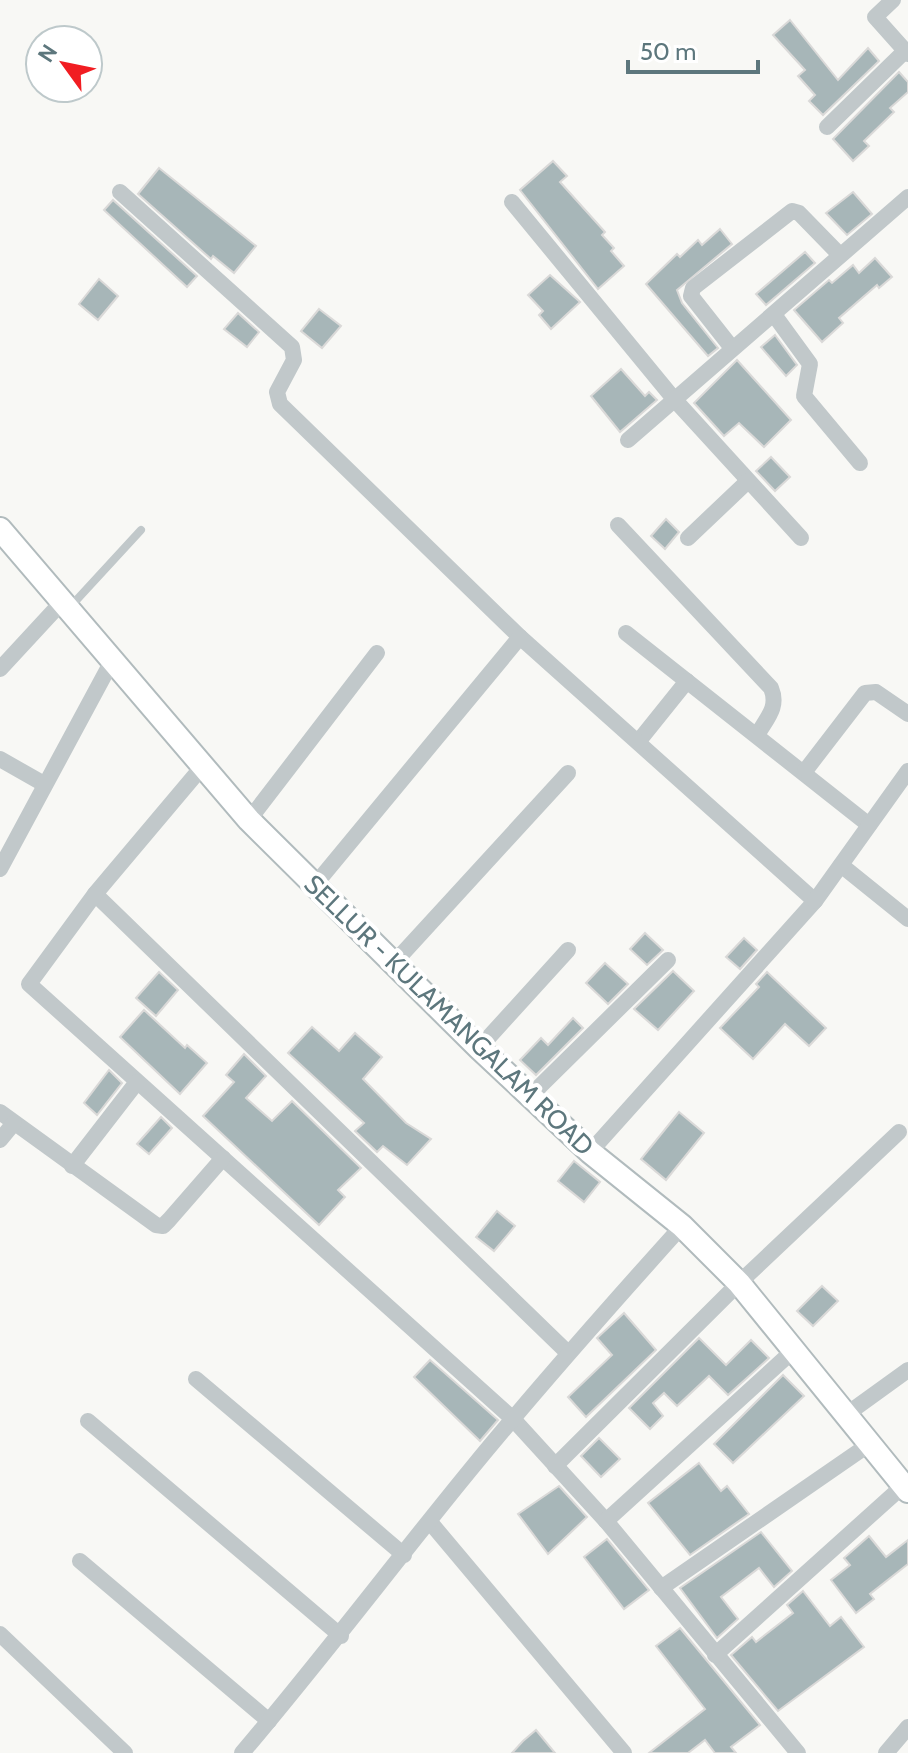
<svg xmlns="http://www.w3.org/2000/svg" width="908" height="1753" font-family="Cabin,sans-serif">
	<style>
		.building { fill: #a7b6b8; stroke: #dad9d8; stroke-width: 2 }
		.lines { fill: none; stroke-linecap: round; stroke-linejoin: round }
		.secondary-casing { stroke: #b1bbbd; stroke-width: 26 }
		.service { stroke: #c1c8ca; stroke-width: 8 }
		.minor { stroke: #c1c8ca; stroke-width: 16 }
		.secondary { stroke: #fff; stroke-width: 22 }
		.labels { text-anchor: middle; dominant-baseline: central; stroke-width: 8; stroke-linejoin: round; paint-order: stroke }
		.street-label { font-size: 26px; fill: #5d777d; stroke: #fff }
	</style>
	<rect width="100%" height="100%" fill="#f8f8f5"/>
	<!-- building -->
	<g class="building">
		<path d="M 790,20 L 838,80 L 868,48 L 879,61 L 823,115 L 809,101 L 815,95 L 798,76 L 805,70 L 773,35 Z"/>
		<path d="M 899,72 L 908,82 L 908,92 L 890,108 L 894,112 L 864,141 L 869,146 L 853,161 L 833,139 Z"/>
		<path d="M 553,161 L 567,176 L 560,182 L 605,232 L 602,235 L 614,248 L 611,251 L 624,266 L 598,289 L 520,190 Z"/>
		<path d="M 159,168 L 256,246 L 234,273 L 213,256 L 211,259 L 138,194 Z"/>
		<path d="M 853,192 L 872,214 L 847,235 L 826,213 Z"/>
		<path d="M 113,200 L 197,276 L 187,287 L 104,210 Z"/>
		<path d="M 720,229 L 732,244 L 677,290 L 682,303 L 718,348 L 708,356 L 646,284 L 677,254 L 680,257 L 698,240 L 702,245 Z"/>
		<path d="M 805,252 L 815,263 L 766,305 L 756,294 Z"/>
		<path d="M 875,258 L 892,277 L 879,288 L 877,285 L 839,318 L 843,323 L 822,342 L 794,310 L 829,280 L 832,283 L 853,265 L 859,273 Z"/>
		<path d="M 550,275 L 580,302 L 551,329 L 539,315 L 543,311 L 528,295 Z"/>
		<path d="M 99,279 L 118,296 L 98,320 L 79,304 Z"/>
		<path d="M 319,309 L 341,326 L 322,348 L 301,331 Z"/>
		<path d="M 238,313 L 259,332 L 247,347 L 224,329 Z"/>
		<path d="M 775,335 L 797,365 L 786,376 L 761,347 Z"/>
		<path d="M 737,360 L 791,420 L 764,447 L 739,423 L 724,436 L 694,403 Z"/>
		<path d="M 621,369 L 645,396 L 649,392 L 657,400 L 620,432 L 591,396 Z"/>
		<path d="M 771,457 L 790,477 L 775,491 L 756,471 Z"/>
		<path d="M 666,519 L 679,532 L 665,549 L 651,536 Z"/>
		<path d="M 645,933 L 663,950 L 647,965 L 630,949 Z"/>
		<path d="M 744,938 L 757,950 L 740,969 L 726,957 Z"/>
		<path d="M 605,963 L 628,984 L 608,1004 L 586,983 Z"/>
		<path d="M 673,971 L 694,991 L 658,1030 L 634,1009 Z"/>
		<path d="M 159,972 L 178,990 L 156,1016 L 136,998 Z"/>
		<path d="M 767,972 L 826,1028 L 809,1046 L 785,1024 L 753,1059 L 720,1028 L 759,987 L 756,984 Z"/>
		<path d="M 144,1010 L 185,1048 L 187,1045 L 207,1063 L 180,1094 L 120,1037 Z"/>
		<path d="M 573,1018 L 583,1028 L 536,1075 L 520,1060 L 541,1038 L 548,1045 Z"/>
		<path d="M 312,1027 L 339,1051 L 355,1033 L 382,1057 L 363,1079 L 406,1123 L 431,1139 L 407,1165 L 383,1146 L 377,1152 L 355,1131 L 364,1123 L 288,1053 Z"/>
		<path d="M 244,1054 L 266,1076 L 246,1098 L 272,1121 L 292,1101 L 361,1168 L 338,1190 L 345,1197 L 319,1225 L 203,1116 L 234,1082 L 226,1075 Z"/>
		<path d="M 109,1070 L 122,1083 L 97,1115 L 84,1103 Z"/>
		<path d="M 679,1112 L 704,1133 L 666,1180 L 641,1159 Z"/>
		<path d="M 161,1117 L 172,1128 L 149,1154 L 137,1144 Z"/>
		<path d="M 574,1161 L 600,1182 L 584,1202 L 558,1181 Z"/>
		<path d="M 497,1211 L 515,1226 L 494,1251 L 476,1237 Z"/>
		<path d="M 822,1286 L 838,1301 L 813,1326 L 797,1311 Z"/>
		<path d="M 624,1313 L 656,1350 L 586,1417 L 568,1397 L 612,1355 L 597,1338 Z"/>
		<path d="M 699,1338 L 726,1365 L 751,1340 L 769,1358 L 728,1395 L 709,1376 L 677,1406 L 664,1393 L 653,1403 L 663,1416 L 650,1429 L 629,1408 Z"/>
		<path d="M 430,1360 L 498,1420 L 480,1441 L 414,1377 Z"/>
		<path d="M 783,1375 L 804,1396 L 733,1463 L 714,1444 Z"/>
		<path d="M 599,1438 L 620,1459 L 601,1477 L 581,1456 Z"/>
		<path d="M 699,1463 L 721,1491 L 727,1486 L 749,1514 L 690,1555 L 648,1503 Z"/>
		<path d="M 559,1486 L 587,1517 L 548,1554 L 518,1514 Z"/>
		<path d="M 761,1532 L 792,1571 L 774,1587 L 759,1568 L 721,1597 L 738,1619 L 717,1638 L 680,1588 Z"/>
		<path d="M 869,1536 L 886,1557 L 908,1540 L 908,1564 L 870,1594 L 874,1599 L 856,1613 L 831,1580 L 850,1565 L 844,1558 Z"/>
		<path d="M 607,1539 L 649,1590 L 624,1609 L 584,1557 Z"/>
		<path d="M 803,1591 L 830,1626 L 841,1617 L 864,1647 L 778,1711 L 731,1655 L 752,1637 L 756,1642 L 793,1613 L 787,1605 Z"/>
		<path d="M 680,1628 L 760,1725 L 731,1747 L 736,1753 L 715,1753 L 705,1740 L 688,1753 L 649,1753 L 705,1709 L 656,1646 Z"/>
		<path d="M 536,1730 L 555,1753 L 512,1753 L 523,1741 Z"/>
	</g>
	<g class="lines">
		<!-- secondary casing -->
		<g class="secondary-casing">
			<path id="secondary" d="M 0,529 L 249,820 L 479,1048 L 590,1152 L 682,1226 L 739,1283 L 908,1491"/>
		</g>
		<!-- service -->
		<path class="service" d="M 71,606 L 141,530"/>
		<!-- minor -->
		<g class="minor">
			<path d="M 893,0 L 875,17 L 908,54"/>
			<path d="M 827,127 L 905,51"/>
			<path d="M 120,192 L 292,347 L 294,360 L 277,392 L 280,404 L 520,637"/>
			<path d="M 512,202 L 674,399 L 801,538"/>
			<path d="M 775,316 L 810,364 L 804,396 L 860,463"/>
			<path d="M 732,348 L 691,296 L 693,288 L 792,211 L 799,213 L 840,255"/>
			<path d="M 628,440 L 908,197"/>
			<path d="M 618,525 L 771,688 C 779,707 767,718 757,735"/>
			<path d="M 688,538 L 748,481"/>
			<path d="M 626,633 L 869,825"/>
			<path d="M 0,669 L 62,602"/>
			<path d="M 638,742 L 687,681"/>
			<path d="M 0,759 L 44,784"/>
			<path d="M 202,767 L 95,894 L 568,1353"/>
			<path d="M 805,771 L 865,693 L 876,692 L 908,714"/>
			<path d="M 249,820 L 377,653"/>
			<path d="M 841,865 L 908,919"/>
			<path d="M 0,869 L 112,661"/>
			<path d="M 314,886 L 520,637 L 815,901 L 590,1152"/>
			<path d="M 95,894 L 29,984 L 513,1419 L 606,1521 L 798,1753"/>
			<path d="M 815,901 L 908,771"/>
			<path d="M 392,965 L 568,773"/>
			<path d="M 479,1048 L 568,950"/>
			<path d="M 530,1096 L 668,960"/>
			<path d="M 0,1112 L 156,1225 L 163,1226 L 169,1220 L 223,1158"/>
			<path d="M 0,1140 L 14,1123"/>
			<path d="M 72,1166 L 137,1082"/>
			<path d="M 196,1379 L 404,1555"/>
			<path d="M 847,1414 L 908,1370"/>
			<path d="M 88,1421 L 341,1636"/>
			<path d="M 555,1466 L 739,1283 L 899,1132"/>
			<path d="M 606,1521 L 795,1349"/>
			<path d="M 430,1522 L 624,1753"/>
			<path d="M 80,1561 L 269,1721"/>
			<path d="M 661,1588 L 871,1443"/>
			<path d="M 0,1634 L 125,1753"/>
			<path d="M 715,1655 L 904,1485"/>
			<path d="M 242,1753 C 321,1660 394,1563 471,1469 C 539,1386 610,1306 682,1226"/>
			<path d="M 886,1753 L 908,1727"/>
		</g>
		<!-- secondary -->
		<use href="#secondary" class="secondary"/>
	</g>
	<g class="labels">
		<!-- street labels -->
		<g class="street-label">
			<text transform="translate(449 1015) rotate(44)">SELLUR - KULAMANGALAM ROAD</text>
		</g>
	</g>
	<!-- north arrow -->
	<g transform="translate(64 64) rotate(303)"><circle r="38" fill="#ffffff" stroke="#bec9cb" stroke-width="2"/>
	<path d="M0-6L14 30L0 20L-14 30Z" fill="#f11d22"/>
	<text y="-12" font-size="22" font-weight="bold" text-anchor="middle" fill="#5d777d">N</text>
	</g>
	<!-- scale -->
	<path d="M628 60v12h130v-12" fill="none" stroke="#5d777d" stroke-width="4"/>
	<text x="640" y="60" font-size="24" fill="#5d777d" stroke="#ffffff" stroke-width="6" paint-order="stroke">50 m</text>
</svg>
